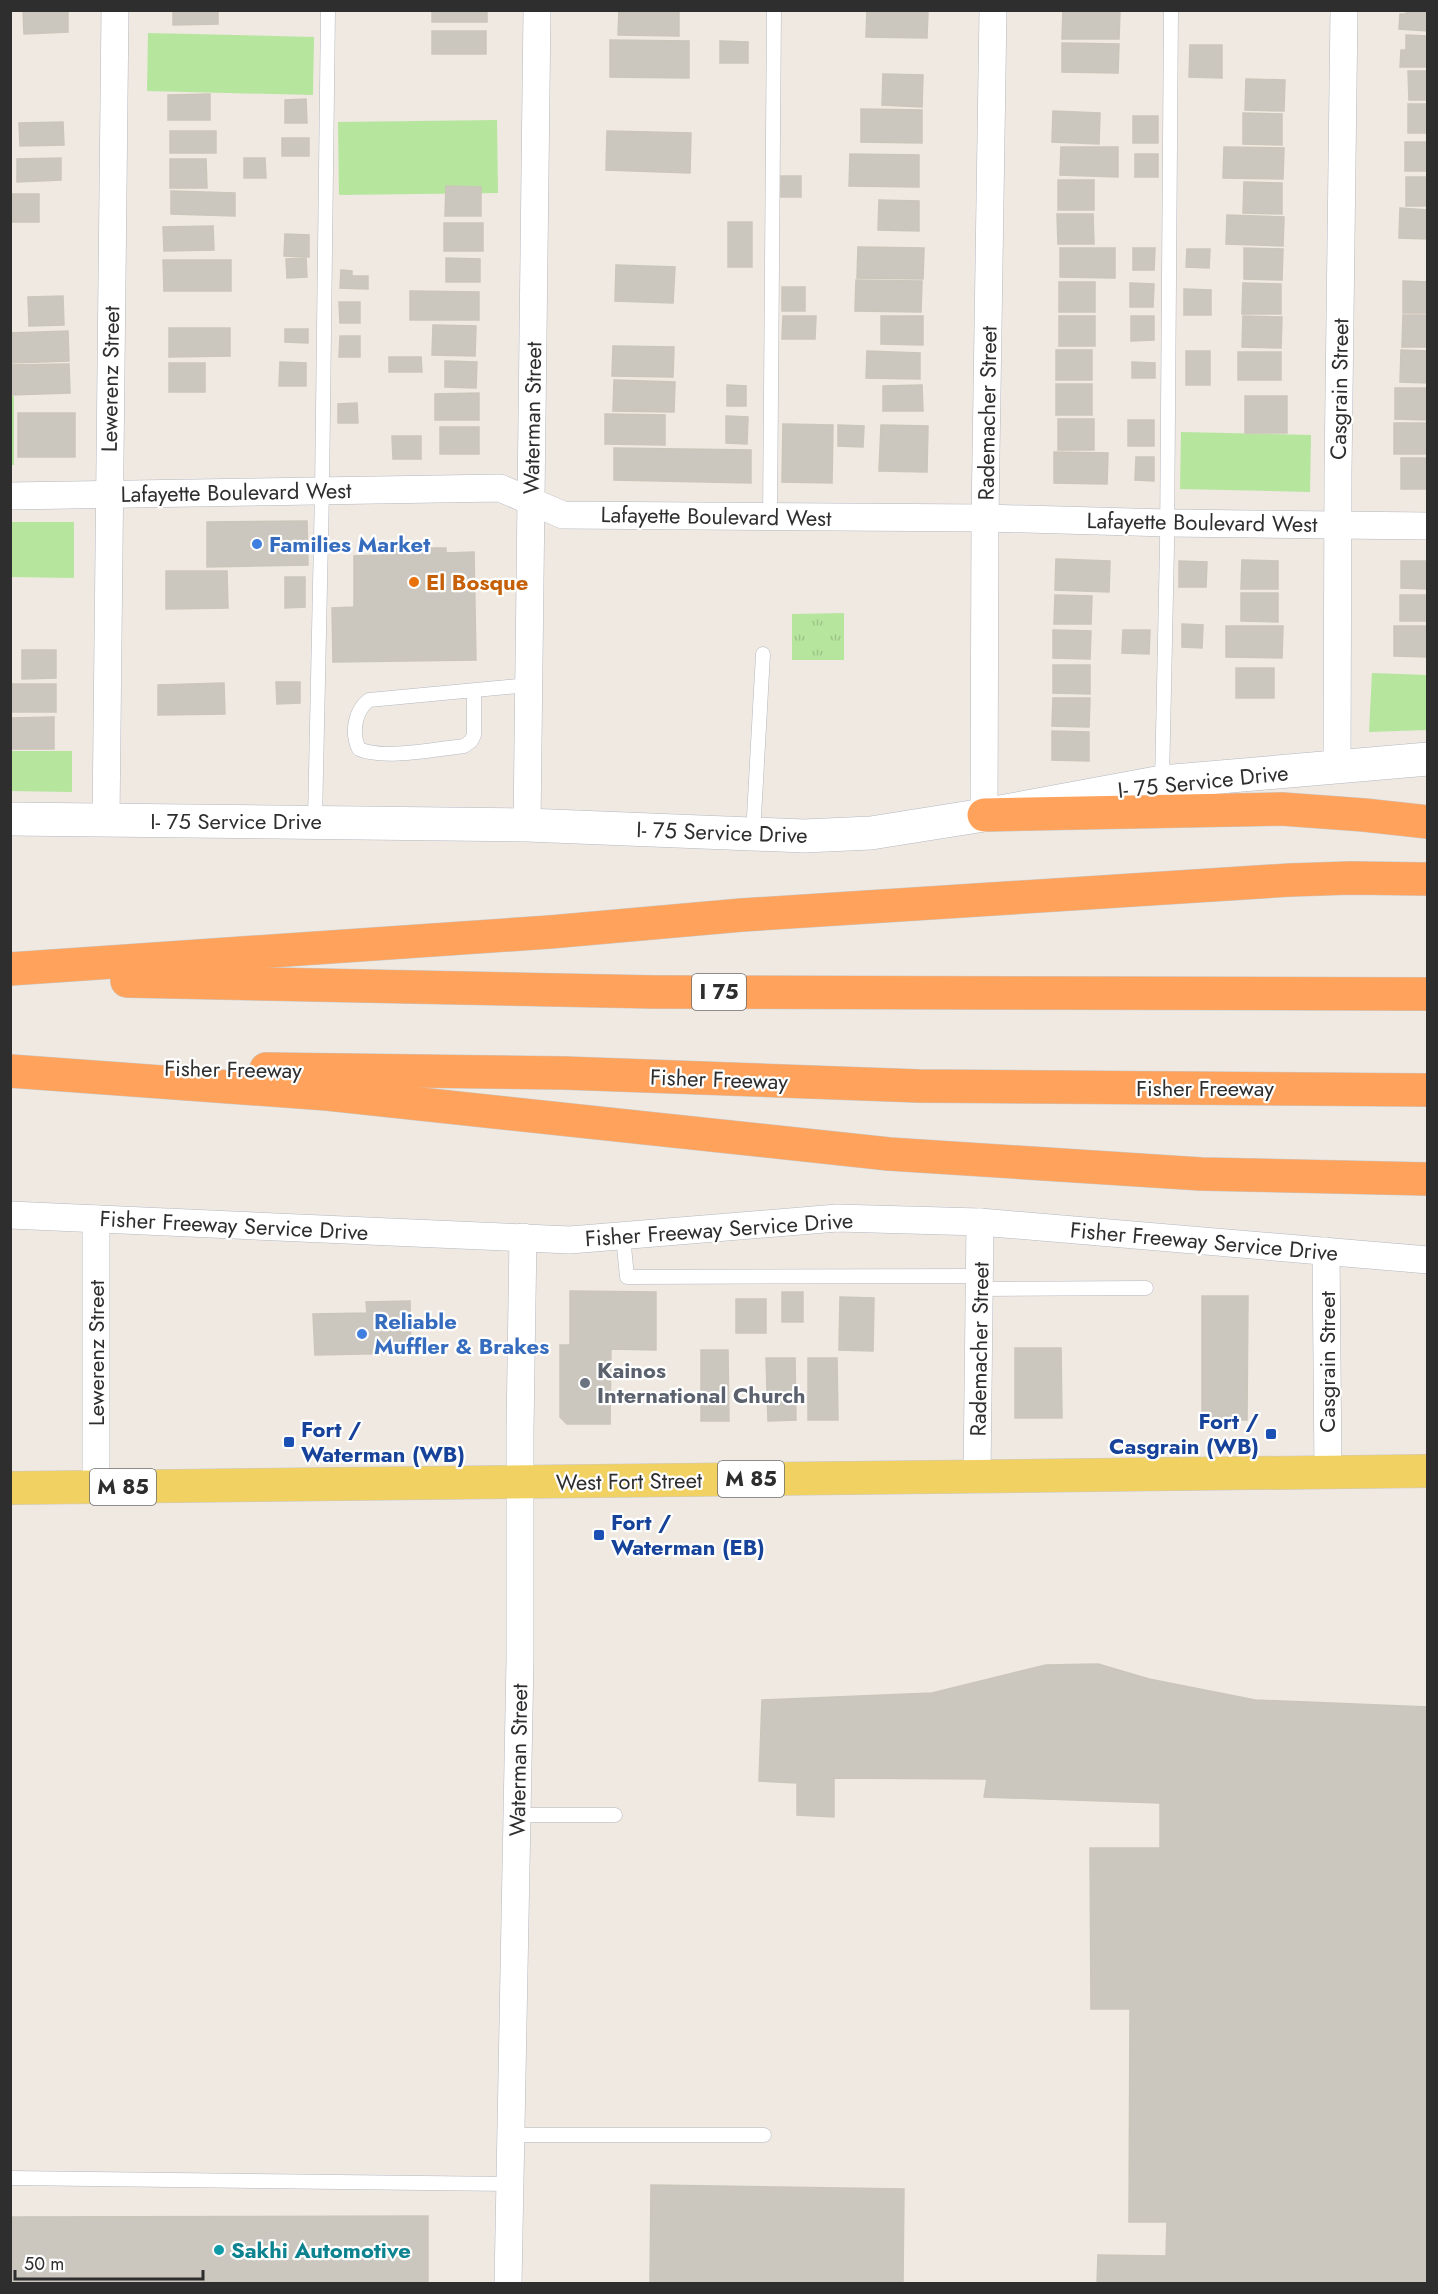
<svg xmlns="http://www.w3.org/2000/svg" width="1438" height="2294" font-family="Jost,sans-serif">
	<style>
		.grass { fill: #b6e59e }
		.park { fill: url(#park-tufts) }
		.building { fill: #cbc7bf; stroke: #cbc5ba; stroke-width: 1.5 }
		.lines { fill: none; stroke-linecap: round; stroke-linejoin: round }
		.service-casing { stroke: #b4b7c1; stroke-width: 15 }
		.minor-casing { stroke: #b4b7c1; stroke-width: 28 }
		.secondary-casing { stroke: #b4b7c1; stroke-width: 34 }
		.primary-casing { stroke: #c9c9c9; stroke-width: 34 }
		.motorway-casing { stroke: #c9c9c9; stroke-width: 34 }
		.service { stroke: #fff; stroke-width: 14 }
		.minor { stroke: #fff; stroke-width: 27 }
		.secondary { stroke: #fff; stroke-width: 33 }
		.primary { stroke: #f2d163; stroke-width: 33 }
		.motorway { stroke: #ffa35c; stroke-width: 33 }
		.shop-dot { fill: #3f7fe0; stroke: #fff; stroke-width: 2 }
		.food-dot { fill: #e8710a; stroke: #fff; stroke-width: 2 }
		.worship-dot { fill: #6b7280; stroke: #fff; stroke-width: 2 }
		.transit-dot { fill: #1a4fb4; stroke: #fff; stroke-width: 2 }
		.culture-dot { fill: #0f9aa8; stroke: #fff; stroke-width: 2 }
		.labels { text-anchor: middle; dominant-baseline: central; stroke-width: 4.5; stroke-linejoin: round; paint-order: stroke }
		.shield { fill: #fff; stroke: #6d6d6d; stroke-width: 1.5 }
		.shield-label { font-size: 21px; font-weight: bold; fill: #2e2e2e }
		.street-label { font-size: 22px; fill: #2e2e2e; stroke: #fff }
		.shop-label { font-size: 22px; font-weight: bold; fill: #366cbe; stroke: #fff; text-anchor: start }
		.food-label { font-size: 22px; font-weight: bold; fill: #c56008; stroke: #fff; text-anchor: start }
		.worship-label { font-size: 22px; font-weight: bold; fill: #5b616d; stroke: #fff; text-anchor: start }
		.transit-label { font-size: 22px; font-weight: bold; fill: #164399; stroke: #fff; text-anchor: start }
		.culture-label { font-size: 22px; font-weight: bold; fill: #0d838f; stroke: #fff; text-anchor: start }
	</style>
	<defs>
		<pattern id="park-tufts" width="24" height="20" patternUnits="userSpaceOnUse" patternTransform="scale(1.5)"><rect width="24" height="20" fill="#b6e59e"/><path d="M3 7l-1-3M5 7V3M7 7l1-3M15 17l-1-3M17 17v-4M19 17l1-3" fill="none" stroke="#9dc588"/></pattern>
	</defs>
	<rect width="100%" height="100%" fill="#efe9e1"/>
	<!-- grass -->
	<g class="grass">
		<path d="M 148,33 L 314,37 L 313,95 L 147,91 Z"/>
		<path d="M 497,120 L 498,193 L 339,195 L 338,122 Z"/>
		<path d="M 10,396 L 14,396 L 14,465 L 11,465 Z"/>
		<path d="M 1181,432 L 1311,435 L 1310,492 L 1180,489 Z"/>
		<path d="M 11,522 L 74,522 L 74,578 L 11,577 Z"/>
		<path d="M 1372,673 L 1427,675 L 1427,730 L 1369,732 Z"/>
		<path d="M 11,751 L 72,751 L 72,792 L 11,791 Z"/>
	</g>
	<!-- park -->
	<path class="park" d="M 844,613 L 844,660 L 792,660 L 792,614 Z"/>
	<!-- building -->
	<g class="building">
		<path d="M 23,10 L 68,10 L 68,32 L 24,34 Z"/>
		<path d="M 173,10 L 218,10 L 218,24 L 173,25 Z"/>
		<rect x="432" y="10" width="55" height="12"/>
		<path d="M 619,10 L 679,10 L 679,36 L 618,35 Z"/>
		<path d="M 867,10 L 928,10 L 927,38 L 866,37 Z"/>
		<path d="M 1063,10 L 1120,10 L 1119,39 L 1062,39 Z"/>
		<path d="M 1406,10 L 1428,10 L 1428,31 L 1399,29 L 1400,14 L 1406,14 Z"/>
		<rect x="432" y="31" width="54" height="23"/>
		<path d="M 1406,35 L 1428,36 L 1428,67 L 1400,67 L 1401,50 L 1406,50 Z"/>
		<path d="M 610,40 L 689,41 L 689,78 L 610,77 Z"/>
		<path d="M 720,41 L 748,42 L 748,63 L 720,63 Z"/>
		<path d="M 1062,43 L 1119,44 L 1118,73 L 1062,72 Z"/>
		<path d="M 1190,45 L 1222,45 L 1222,78 L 1189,77 Z"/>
		<path d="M 1408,71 L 1428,71 L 1428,100 L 1409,100 Z"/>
		<path d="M 883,74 L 923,75 L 922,107 L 882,105 Z"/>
		<path d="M 1246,79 L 1285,80 L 1284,111 L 1245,110 Z"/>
		<path d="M 210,94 L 210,120 L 168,120 L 168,95 Z"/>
		<path d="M 306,99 L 307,123 L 285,123 L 285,100 Z"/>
		<rect x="1408" y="104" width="20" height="29"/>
		<path d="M 861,109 L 922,110 L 922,143 L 861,142 Z"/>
		<path d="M 1053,111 L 1100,113 L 1099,144 L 1052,142 Z"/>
		<path d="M 1243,113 L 1282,114 L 1282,145 L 1243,144 Z"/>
		<rect x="1133" y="116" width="25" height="27"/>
		<path d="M 63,122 L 64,145 L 20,146 L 19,123 Z"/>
		<rect x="170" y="131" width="46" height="22"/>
		<path d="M 607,131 L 691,133 L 690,173 L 606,170 Z"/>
		<rect x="282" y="138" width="27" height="18"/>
		<rect x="1405" y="142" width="23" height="29"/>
		<path d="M 1061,147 L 1118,147 L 1118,177 L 1060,175 Z"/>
		<path d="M 1224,147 L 1284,148 L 1283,179 L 1223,178 Z"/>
		<path d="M 850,154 L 919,155 L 919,187 L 849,186 Z"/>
		<rect x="1135" y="154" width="23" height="23"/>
		<path d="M 61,158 L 61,180 L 17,182 L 17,159 Z"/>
		<path d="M 244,158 L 265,158 L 266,178 L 244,178 Z"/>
		<path d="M 170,159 L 206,159 L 207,188 L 170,188 Z"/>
		<rect x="781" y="176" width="20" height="21"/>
		<rect x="1406" y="177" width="22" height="29"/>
		<rect x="1058" y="180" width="36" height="30"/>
		<path d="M 1244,182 L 1282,183 L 1282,214 L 1243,213 Z"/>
		<path d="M 446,186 L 481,187 L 481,216 L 445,216 Z"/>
		<path d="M 171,191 L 235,193 L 235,216 L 171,214 Z"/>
		<rect x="10" y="194" width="29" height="28"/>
		<path d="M 879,200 L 919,201 L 919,231 L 878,230 Z"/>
		<path d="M 1400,208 L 1428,210 L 1428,239 L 1399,238 Z"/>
		<path d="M 1057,214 L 1093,214 L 1094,244 L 1058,244 Z"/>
		<path d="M 1227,215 L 1284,217 L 1283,246 L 1226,244 Z"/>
		<rect x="728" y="222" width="24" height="45"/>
		<rect x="444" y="223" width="39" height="28"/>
		<path d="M 213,226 L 214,250 L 164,251 L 163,227 Z"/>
		<path d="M 285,234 L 309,235 L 309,257 L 284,256 Z"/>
		<path d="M 858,247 L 924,248 L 923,279 L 857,278 Z"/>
		<path d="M 1060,248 L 1115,248 L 1115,278 L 1060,277 Z"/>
		<path d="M 1133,248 L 1155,248 L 1154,270 L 1133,270 Z"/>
		<path d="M 1244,248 L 1283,249 L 1282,280 L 1244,279 Z"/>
		<path d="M 1187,249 L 1210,249 L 1209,268 L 1186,267 Z"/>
		<path d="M 306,258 L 307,277 L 287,278 L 286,259 Z"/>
		<path d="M 446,258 L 480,259 L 480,282 L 446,282 Z"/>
		<path d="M 163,260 L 231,260 L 231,291 L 164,291 Z"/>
		<path d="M 616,265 L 675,267 L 673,303 L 615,301 Z"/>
		<path d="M 341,270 L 352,271 L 352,276 L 368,276 L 368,289 L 340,288 Z"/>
		<path d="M 856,280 L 922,281 L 921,312 L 855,311 Z"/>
		<path d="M 1403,281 L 1428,282 L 1428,313 L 1403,313 Z"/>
		<rect x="1059" y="282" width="36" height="30"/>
		<path d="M 1130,283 L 1154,284 L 1153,307 L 1130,307 Z"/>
		<path d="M 1243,283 L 1281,284 L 1281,314 L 1242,314 Z"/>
		<rect x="782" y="287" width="23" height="24"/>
		<path d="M 1184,289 L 1211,290 L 1211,315 L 1184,315 Z"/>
		<path d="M 410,291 L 479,292 L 479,320 L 410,320 Z"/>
		<path d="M 63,296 L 64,325 L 29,326 L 28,297 Z"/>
		<path d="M 339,302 L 360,302 L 360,323 L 340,323 Z"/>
		<path d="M 1403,315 L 1428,315 L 1428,347 L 1402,347 Z"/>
		<path d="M 783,316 L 816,316 L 815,339 L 782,339 Z"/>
		<path d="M 881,316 L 923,316 L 923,345 L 881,344 Z"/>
		<rect x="1059" y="316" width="36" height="30"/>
		<path d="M 1131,316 L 1154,316 L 1154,340 L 1131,341 Z"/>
		<path d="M 1243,316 L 1282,317 L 1281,348 L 1242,347 Z"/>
		<path d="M 433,325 L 476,326 L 475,356 L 432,355 Z"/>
		<path d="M 169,328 L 230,328 L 230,356 L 169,357 Z"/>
		<path d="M 285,329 L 308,329 L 308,343 L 285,342 Z"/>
		<path d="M 68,331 L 69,361 L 10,363 L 10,333 Z"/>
		<path d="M 340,336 L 360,336 L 360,357 L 339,357 Z"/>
		<path d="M 613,346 L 674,347 L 673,377 L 612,376 Z"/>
		<rect x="1056" y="350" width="36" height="30"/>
		<path d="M 1401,350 L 1428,351 L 1428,383 L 1400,382 Z"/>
		<path d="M 867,351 L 920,353 L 920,379 L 866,378 Z"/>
		<rect x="1186" y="351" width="24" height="34"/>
		<rect x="1238" y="352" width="43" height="28"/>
		<path d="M 389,357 L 421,357 L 422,372 L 389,372 Z"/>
		<path d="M 445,361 L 477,362 L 476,388 L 445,387 Z"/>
		<path d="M 280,362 L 306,363 L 306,386 L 279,386 Z"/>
		<path d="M 1132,362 L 1155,363 L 1155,378 L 1132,378 Z"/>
		<rect x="169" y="363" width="36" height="29"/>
		<path d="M 69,364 L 70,393 L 10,395 L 10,365 Z"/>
		<path d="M 614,380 L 675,382 L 674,412 L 613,411 Z"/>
		<rect x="1056" y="384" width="36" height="31"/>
		<path d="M 727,385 L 746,386 L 746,406 L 727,406 Z"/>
		<path d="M 922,385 L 923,411 L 883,411 L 883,386 Z"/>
		<path d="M 1395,388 L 1428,388 L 1428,420 L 1395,419 Z"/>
		<path d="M 479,393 L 479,420 L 435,420 L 435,394 Z"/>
		<rect x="1245" y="396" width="42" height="37"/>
		<path d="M 357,403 L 358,423 L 338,423 L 338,404 Z"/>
		<rect x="18" y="413" width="57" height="44"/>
		<path d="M 605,414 L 665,415 L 665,445 L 605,444 Z"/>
		<path d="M 726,416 L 748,417 L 747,444 L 726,443 Z"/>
		<rect x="1058" y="419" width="36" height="31"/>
		<rect x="1128" y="420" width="26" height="26"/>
		<rect x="1394" y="423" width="34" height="31"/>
		<path d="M 783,424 L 833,425 L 832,483 L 782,482 Z"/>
		<path d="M 838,425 L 864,426 L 863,447 L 838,446 Z"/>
		<path d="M 881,425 L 928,426 L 927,472 L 879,471 Z"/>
		<rect x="440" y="427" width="39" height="27"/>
		<path d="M 392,436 L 421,436 L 421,459 L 393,459 Z"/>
		<path d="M 614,448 L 751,450 L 751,483 L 614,480 Z"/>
		<path d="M 1054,452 L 1108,453 L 1107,484 L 1054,483 Z"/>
		<path d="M 1136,457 L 1154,457 L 1154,481 L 1135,480 Z"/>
		<rect x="1401" y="458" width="27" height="31"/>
		<path d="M 307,521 L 308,565 L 207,567 L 207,522 Z"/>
		<path d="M 382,548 L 446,548 L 446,553 L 474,552 L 476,660 L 333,662 L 332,608 L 354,607 L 354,556 L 381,555 Z"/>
		<path d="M 1056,559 L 1110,561 L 1109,592 L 1055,590 Z"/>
		<path d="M 1242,560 L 1278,561 L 1278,589 L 1241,589 Z"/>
		<path d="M 1179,561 L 1207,562 L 1206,587 L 1179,587 Z"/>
		<path d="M 1401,561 L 1428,561 L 1428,589 L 1401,588 Z"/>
		<path d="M 166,571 L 227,571 L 228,608 L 166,609 Z"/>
		<path d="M 285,577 L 305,577 L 305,607 L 285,608 Z"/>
		<path d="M 1241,593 L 1278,593 L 1278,622 L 1241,621 Z"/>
		<path d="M 1055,595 L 1092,596 L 1091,624 L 1054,624 Z"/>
		<rect x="1400" y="595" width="28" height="26"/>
		<path d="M 1182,624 L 1203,625 L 1202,648 L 1182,647 Z"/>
		<path d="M 1226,626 L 1283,626 L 1282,658 L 1226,657 Z"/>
		<path d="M 1394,626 L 1428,626 L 1428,657 L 1394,656 Z"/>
		<path d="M 1053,630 L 1091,631 L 1090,659 L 1053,658 Z"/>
		<path d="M 1123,630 L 1150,630 L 1149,654 L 1122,653 Z"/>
		<path d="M 22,650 L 56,650 L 56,678 L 22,679 Z"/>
		<path d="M 1053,665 L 1090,665 L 1090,694 L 1053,693 Z"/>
		<rect x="1236" y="668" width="38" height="30"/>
		<path d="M 276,682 L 300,682 L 300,703 L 277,704 Z"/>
		<path d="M 224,683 L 225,714 L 158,715 L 158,685 Z"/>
		<rect x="10" y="684" width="46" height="28"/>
		<path d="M 1053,698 L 1090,698 L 1089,727 L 1052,726 Z"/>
		<path d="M 54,717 L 54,749 L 10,749 L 10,718 Z"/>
		<path d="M 1052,731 L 1089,732 L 1089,761 L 1052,760 Z"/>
		<path d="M 570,1291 L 656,1292 L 656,1350 L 611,1349 L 610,1424 L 567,1424 L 560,1417 L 560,1345 L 570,1345 Z"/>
		<rect x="782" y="1292" width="21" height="30"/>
		<path d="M 1202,1296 L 1248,1296 L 1247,1420 L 1202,1420 Z"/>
		<path d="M 840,1297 L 874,1298 L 873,1351 L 839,1350 Z"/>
		<rect x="736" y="1299" width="30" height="34"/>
		<path d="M 410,1301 L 411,1353 L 315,1355 L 313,1314 L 367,1313 L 366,1302 Z"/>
		<path d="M 1015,1348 L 1061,1348 L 1062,1418 L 1015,1418 Z"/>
		<path d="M 701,1350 L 728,1350 L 729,1421 L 701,1421 Z"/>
		<path d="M 766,1358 L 795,1358 L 796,1420 L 768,1421 Z"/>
		<path d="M 808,1358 L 837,1358 L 838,1420 L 808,1420 Z"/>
		<path d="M 1098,1664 L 1149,1679 L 1255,1700 L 1428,1707 L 1428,2284 L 1097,2284 L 1098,2255 L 1166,2256 L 1167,2222 L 1129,2222 L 1130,2009 L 1091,2009 L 1090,1848 L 1160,1848 L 1160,1803 L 984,1797 L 987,1779 L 834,1778 L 834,1817 L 797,1815 L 797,1783 L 759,1781 L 762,1700 L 932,1693 L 1046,1665 Z"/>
		<path d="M 651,2185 L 904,2189 L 903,2284 L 650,2284 Z"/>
		<path d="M 428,2216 L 428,2284 L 10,2284 L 10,2217 Z"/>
	</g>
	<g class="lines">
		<!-- service casing -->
		<g class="service-casing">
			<g id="service">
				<path d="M 770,518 L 774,10"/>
				<path d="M 474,691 L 474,735 L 471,741 L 464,746 C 436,749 383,760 359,749 C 351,733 355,710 369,700 L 529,685"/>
				<path d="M 1162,782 L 1167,546 L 1171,10"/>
				<path d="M 315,821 L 322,491 L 328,10"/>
				<path d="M 753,835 L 763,654"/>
				<path d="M 623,1236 L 627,1277 L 981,1276"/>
				<path d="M 981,1289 L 1146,1288"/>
				<path d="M 517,1815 L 615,1815"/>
				<path d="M 510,2135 L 764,2135"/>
				<path d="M 10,2178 L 509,2184"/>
			</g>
		</g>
		<!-- minor casing -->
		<g class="minor-casing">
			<g id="minor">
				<path d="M 10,496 L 500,488 L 563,515 L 985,518 L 1168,523 L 1428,526"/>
				<path d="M 1337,767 L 1338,472 L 1344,10"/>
				<path d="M 984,815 L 985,518 L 993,10"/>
				<path d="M 106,820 L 115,10"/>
				<path d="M 527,825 L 537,10"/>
				<path d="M 10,1215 L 570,1240 L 837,1218 L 980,1222 L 1428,1260"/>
				<path d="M 96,1219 L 96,1487"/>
				<path d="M 1326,1251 L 1328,1472"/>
				<path d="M 977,1476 L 980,1222"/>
				<path d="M 508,2284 L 520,1659 L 520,1429 L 523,1237"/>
			</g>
		</g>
		<!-- secondary casing -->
		<g class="secondary-casing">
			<path id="secondary" d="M 10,819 L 527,825 L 804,836 L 871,833 L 984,815 L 1162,782 L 1428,759"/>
		</g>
		<!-- primary casing -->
		<g class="primary-casing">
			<path id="primary" d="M 10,1488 L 1428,1471"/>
		</g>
		<!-- motorway casing -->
		<g class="motorway-casing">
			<g id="motorway">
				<path d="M 984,815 L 1282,809 L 1364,815 L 1428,822"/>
				<path d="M 10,969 L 550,932 L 742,915 L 1290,880 L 1350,878 L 1428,879"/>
				<path d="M 127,981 L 655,992 L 1428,994"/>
				<path d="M 266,1069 L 564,1073 L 919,1086 L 1428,1090"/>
				<path d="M 10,1071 L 327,1094 L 889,1154 L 1201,1174 L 1428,1179"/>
			</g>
		</g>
		<!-- service -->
		<use href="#service" class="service"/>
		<!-- minor -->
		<use href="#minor" class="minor"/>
		<!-- secondary -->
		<use href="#secondary" class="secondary"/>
		<!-- primary -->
		<use href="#primary" class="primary"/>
		<!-- motorway -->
		<use href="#motorway" class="motorway"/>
	</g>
	<!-- markers -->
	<g class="shop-dot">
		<circle cx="257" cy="544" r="6"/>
		<circle cx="362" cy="1334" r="6"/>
	</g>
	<circle class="food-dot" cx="414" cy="582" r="6"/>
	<circle class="worship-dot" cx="585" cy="1383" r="6"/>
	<g class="transit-dot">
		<rect x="1265" y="1428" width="12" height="12" rx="3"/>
		<rect x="283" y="1436" width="12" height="12" rx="3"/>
		<rect x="593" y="1529" width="12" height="12" rx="3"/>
	</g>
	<circle class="culture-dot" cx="219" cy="2250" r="6"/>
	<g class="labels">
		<!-- shield labels -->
		<g class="shield">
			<rect x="692" y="974" width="54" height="36" rx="4.5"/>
			<rect x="718" y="1461" width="66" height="36" rx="4.5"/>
			<rect x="90" y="1469" width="66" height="36" rx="4.5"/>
		</g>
		<g class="shield-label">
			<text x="719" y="992">I 75</text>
			<text x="751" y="1479">M 85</text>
			<text x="123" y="1487">M 85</text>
		</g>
		<!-- street labels -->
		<g class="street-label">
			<text transform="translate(110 379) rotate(-89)">Lewerenz Street</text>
			<text transform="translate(1339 389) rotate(-89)">Casgrain Street</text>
			<text transform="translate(987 413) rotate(-89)">Rademacher Street</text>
			<text transform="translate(532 418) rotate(-89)">Waterman Street</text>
			<text transform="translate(236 492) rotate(-1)">Lafayette Boulevard West</text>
			<text transform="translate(716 516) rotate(1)">Lafayette Boulevard West</text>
			<text transform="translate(1202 522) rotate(1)">Lafayette Boulevard West</text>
			<text transform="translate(1203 781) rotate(-6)">I- 75 Service Drive</text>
			<text x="236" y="821">I- 75 Service Drive</text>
			<text transform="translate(722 832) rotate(2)">I- 75 Service Drive</text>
			<text transform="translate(233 1069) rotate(1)">Fisher Freeway</text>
			<text transform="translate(719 1079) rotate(2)">Fisher Freeway</text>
			<text x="1205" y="1088">Fisher Freeway</text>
			<text transform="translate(234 1225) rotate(3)">Fisher Freeway Service Drive</text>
			<text transform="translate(719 1229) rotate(-4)">Fisher Freeway Service Drive</text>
			<text transform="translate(1204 1241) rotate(5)">Fisher Freeway Service Drive</text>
			<text transform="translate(979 1349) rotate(-89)">Rademacher Street</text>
			<text transform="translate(96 1353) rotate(-90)">Lewerenz Street</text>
			<text transform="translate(1327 1362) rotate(-90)">Casgrain Street</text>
			<text transform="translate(629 1481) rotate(-1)">West Fort Street</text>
			<text transform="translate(518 1760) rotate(-89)">Waterman Street</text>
		</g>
		<!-- shop labels -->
		<g class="shop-label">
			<text x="269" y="544">Families Market</text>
			<text x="374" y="1321">Reliable<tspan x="374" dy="25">Muffler &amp; Brakes</tspan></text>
		</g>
		<!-- food labels -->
		<g class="food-label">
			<text x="426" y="582">El Bosque</text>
		</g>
		<!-- worship labels -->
		<g class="worship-label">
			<text x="597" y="1370">Kainos<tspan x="597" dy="25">International Church</tspan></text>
		</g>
		<!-- transit labels -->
		<g class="transit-label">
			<text x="1259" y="1421" text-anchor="end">Fort /<tspan x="1259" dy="25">Casgrain (WB)</tspan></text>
			<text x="301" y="1429">Fort /<tspan x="301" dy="25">Waterman (WB)</tspan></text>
			<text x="611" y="1522">Fort /<tspan x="611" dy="25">Waterman (EB)</tspan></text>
		</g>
		<!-- culture labels -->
		<g class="culture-label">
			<text x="231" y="2250">Sakhi Automotive</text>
		</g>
	</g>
	<!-- border -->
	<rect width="1438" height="2294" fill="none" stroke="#2e2e2e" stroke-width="24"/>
	<!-- scale -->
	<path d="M15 2270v9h188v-9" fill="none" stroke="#2e2e2e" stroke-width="3"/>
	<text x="24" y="2270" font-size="18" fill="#2e2e2e" stroke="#ffffff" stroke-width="4.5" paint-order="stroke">50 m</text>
</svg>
